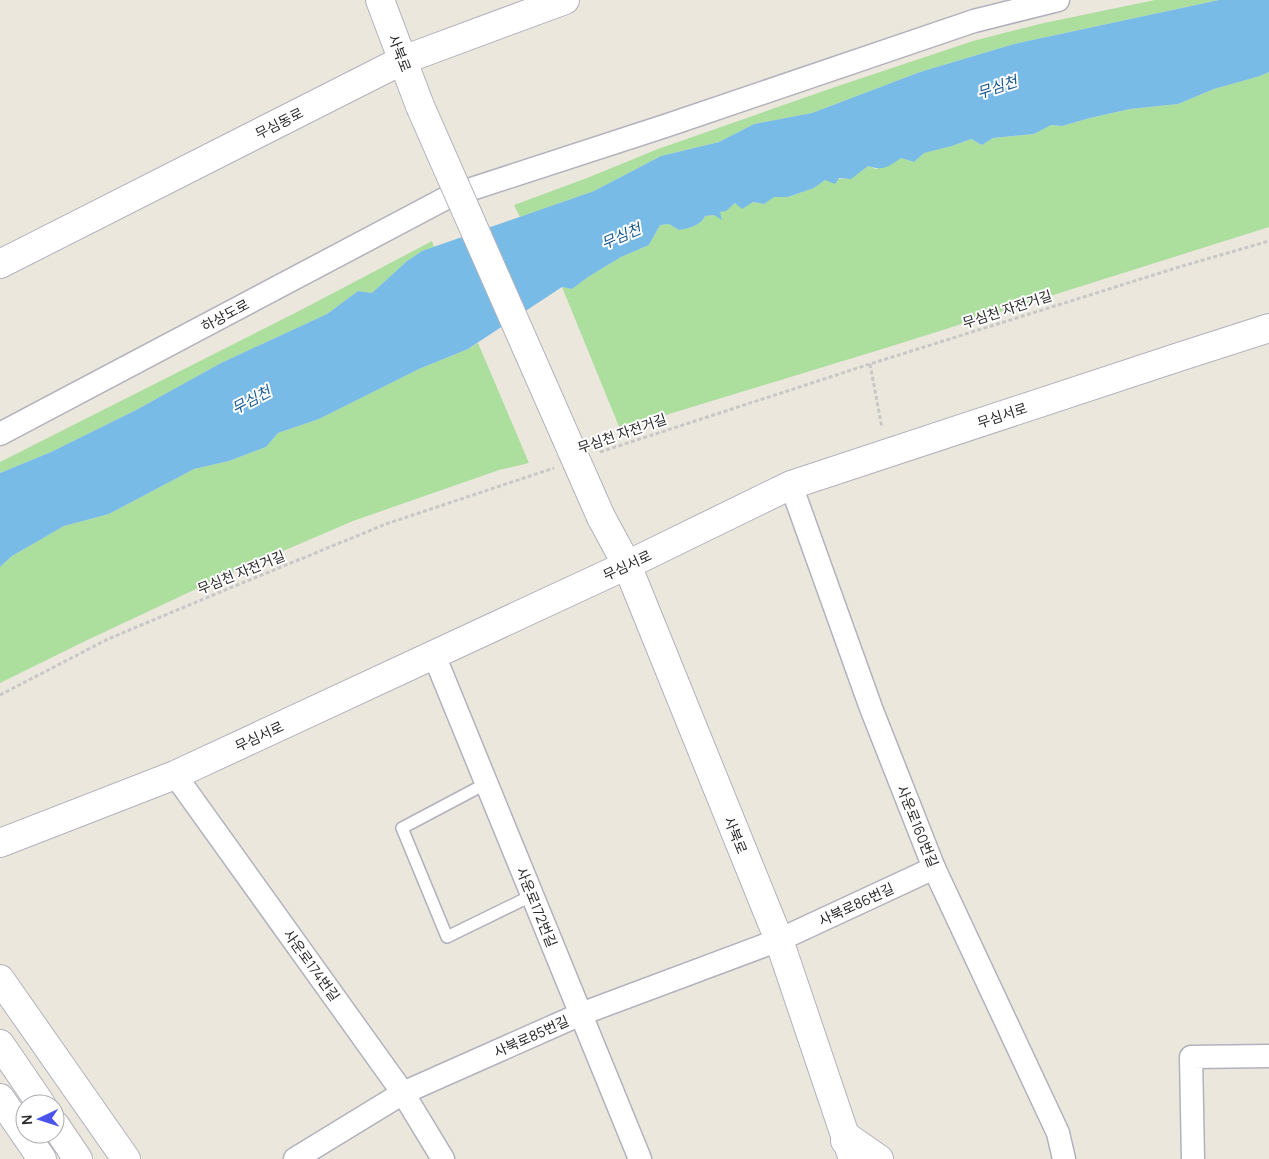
<svg xmlns="http://www.w3.org/2000/svg" width="1269" height="1159" font-family="Manrope,'Noto Sans KR',sans-serif">
	<style>
		.green { fill: #acde9e }
		.water { fill: #78bbe6 }
		.lines { fill: none; stroke-linecap: round; stroke-linejoin: round }
		.service-casing { stroke: #b1b2bd; stroke-width: 14 }
		.minor-casing { stroke: #b1b2bd; stroke-width: 25 }
		.tertiary-casing { stroke: #b1b2bd; stroke-width: 30 }
		.secondary-casing { stroke: #b1b2bd; stroke-width: 30 }
		.path { stroke: #c8c8c8; stroke-width: 3; stroke-dasharray: 4 2.5; stroke-linecap: butt }
		.service { stroke: #fff; stroke-width: 11 }
		.minor { stroke: #fff; stroke-width: 22 }
		.tertiary { stroke: #fff; stroke-width: 28 }
		.secondary { stroke: #fff; stroke-width: 28 }
		.tertiary-bridge-casing { stroke: #b1b2bd; stroke-width: 30; stroke-linecap: butt }
		.tertiary-bridge { stroke: #fff; stroke-width: 28 }
		.labels { text-anchor: middle; dominant-baseline: central; stroke-width: 4; stroke-linejoin: round; paint-order: stroke }
		.street-label { font-size: 14px; fill: #2a2a2a; stroke: #fff }
		.water-label { font-size: 15px; font-style: italic; fill: #175891; stroke: #fff }
	</style>
	<rect width="100%" height="100%" fill="#ebe7dd"/>
	<!-- green -->
	<g class="green">
		<path d="M 1155,0 L 1219,0 L 1014,44 L 920,72 L 812,113 L 754,124 L 719,142 L 661,156 L 594,191 L 520,217 L 514,205 L 587,178 L 658,149 L 838,86 L 973,41 L 1044,23 Z"/>
		<path d="M 1269,72 L 1269,227 L 892,346 L 620,429 L 562,287 L 572,289 L 588,277 L 621,257 L 649,245 L 660,225 L 669,224 L 679,230 C 690,228 700,226 705,216 L 714,215 L 722,219 L 719,212 C 728,210 728,208 734,204 C 741,200 756,202 764,204 L 774,196 L 788,197 L 814,188 L 825,180 L 851,178 L 868,166 L 876,169 L 901,158 L 914,162 L 924,153 L 952,146 L 971,139 L 982,145 L 993,138 L 1034,134 L 1051,125 L 1062,126 L 1090,118 L 1130,109 L 1178,104 L 1214,89 L 1260,76 Z"/>
		<path d="M 432,241 L 434,247 L 422,251 L 407,261 L 372,293 L 358,291 L 327,314 L 221,363 L 136,410 L 51,452 L 0,473 L 0,462 L 301,310 Z"/>
		<path d="M 478,343 L 529,463 L 499,470 L 353,521 L 211,582 L 81,643 L 0,683 L 0,567 L 12,556 L 64,526 L 109,514 L 194,469 L 229,461 L 266,447 L 278,433 L 319,419 L 419,369 L 468,349 Z"/>
	</g>
	<!-- water -->
	<path class="water" d="M 1219,0 L 1269,0 L 1269,72 L 1260,76 L 1214,89 L 1178,104 L 1130,109 L 1090,118 L 1062,126 L 1051,125 L 1034,134 L 993,138 L 982,145 L 971,139 L 952,146 L 924,153 L 914,162 L 901,158 C 888,167 884,171 868,166 L 851,179 L 839,178 L 835,184 L 825,180 L 814,188 L 788,197 L 774,197 L 764,204 L 753,202 L 742,209 L 735,203 L 726,211 L 720,212 L 722,220 L 714,215 L 705,216 C 700,226 690,228 679,230 L 669,224 L 660,225 L 649,245 L 621,257 L 588,277 L 572,289 L 562,287 L 468,349 L 419,369 L 319,419 L 278,433 L 266,447 L 229,461 L 194,469 L 109,514 L 64,526 L 12,556 L 0,567 L 0,473 L 51,452 L 136,410 L 221,363 L 327,314 L 358,291 L 372,293 L 407,261 L 422,251 L 594,191 L 661,156 L 719,142 L 754,124 L 812,113 L 920,72 L 1014,44 Z"/>
	<g class="lines">
		<!-- service casing -->
		<g class="service-casing">
			<path id="service" d="M 487,783 L 402,828 L 447,937 L 533,895"/>
		</g>
		<!-- minor casing -->
		<g class="minor-casing">
			<g id="minor">
				<path d="M 0,434 L 450,196 L 665,126 L 974,21 L 1058,0"/>
				<path d="M 791,485 L 871,708 L 934,868 L 1058,1133 L 1064,1159"/>
				<path d="M 434,655 L 640,1159"/>
				<path d="M 175,775 L 403,1093 L 443,1159"/>
				<path d="M 295,1159 L 403,1093 L 581,1014 L 779,940 L 934,868"/>
				<path d="M 1193,1159 L 1191,1057 L 1269,1056"/>
			</g>
		</g>
		<!-- tertiary casing -->
		<g class="tertiary-casing">
			<g id="tertiary">
				<path d="M 380,0 L 420,106"/>
				<path d="M 601,517 L 627,565 L 779,940 L 853,1159"/>
				<path d="M 0,843 L 175,775 L 627,565 L 791,485 L 1182,356 L 1269,328"/>
				<path d="M 0,1044 L 41,1104"/>
				<path d="M 55,1125 L 78,1159"/>
				<path d="M 845,1141 L 846,1136 L 879,1159"/>
			</g>
		</g>
		<!-- secondary casing -->
		<g class="secondary-casing">
			<g id="secondary">
				<path d="M 0,264 L 403,60 L 565,0"/>
				<path d="M 0,979 L 126,1159"/>
				<path d="M 0,1098 L 25,1134"/>
				<path d="M 25,1134 L 42,1159"/>
			</g>
		</g>
		<!-- path -->
		<g class="path">
			<path d="M 870,364 L 882,428"/>
			<path d="M 600,452 L 870,364 L 1179,267 L 1269,241"/>
			<path d="M 0,695 L 108,639 L 230,588 L 386,524 L 554,468"/>
		</g>
		<!-- service -->
		<use href="#service" class="service"/>
		<!-- minor -->
		<use href="#minor" class="minor"/>
		<!-- tertiary -->
		<use href="#tertiary" class="tertiary"/>
		<!-- secondary -->
		<use href="#secondary" class="secondary"/>
		<!-- tertiary-bridge casing -->
		<g class="tertiary-bridge-casing">
			<path id="tertiary-bridge" d="M 420,106 L 601,517"/>
		</g>
		<!-- tertiary-bridge -->
		<use href="#tertiary-bridge" class="tertiary-bridge"/>
	</g>
	<g class="labels">
		<!-- street labels -->
		<g class="street-label">
			<text transform="translate(400 53) rotate(69)">사북로</text>
			<text transform="translate(279 123) rotate(-27)">무심동로</text>
			<text transform="translate(1007 309) rotate(-18)">무심천 자전거길</text>
			<text transform="translate(225 315) rotate(-28)">하상도로</text>
			<text transform="translate(1002 415) rotate(-18)">무심서로</text>
			<text transform="translate(622 433) rotate(-19)">무심천 자전거길</text>
			<text transform="translate(627 565) rotate(-25)">무심서로</text>
			<text transform="translate(241 572) rotate(-22)">무심천 자전거길</text>
			<text transform="translate(259 736) rotate(-25)">무심서로</text>
			<text transform="translate(918 826) rotate(68)">사운로160번길</text>
			<text transform="translate(736 835) rotate(68)">사북로</text>
			<text transform="translate(856 904) rotate(-25)">사북로86번길</text>
			<text transform="translate(537 907) rotate(68)">사운로172번길</text>
			<text transform="translate(312 965) rotate(54)">사운로174번길</text>
			<text transform="translate(531 1036) rotate(-24)">사북로85번길</text>
		</g>
		<!-- water labels -->
		<g class="water-label">
			<text transform="translate(997 87) rotate(-18)">무심천</text>
			<text transform="translate(621 236) rotate(-23)">무심천</text>
			<text transform="translate(251 400) rotate(-28)">무심천</text>
		</g>
	</g>
	<!-- north arrow -->
	<g transform="translate(40 1119) rotate(266)"><circle r="24" fill="#ffffff" stroke="#aaaaaa"/>
	<path d="M0-4L9 19L0 12L-9 19Z" fill="#4954ec"/>
	<text y="-8" font-size="14" font-weight="bold" text-anchor="middle" fill="#2a2a2a">N</text>
	</g>
</svg>
